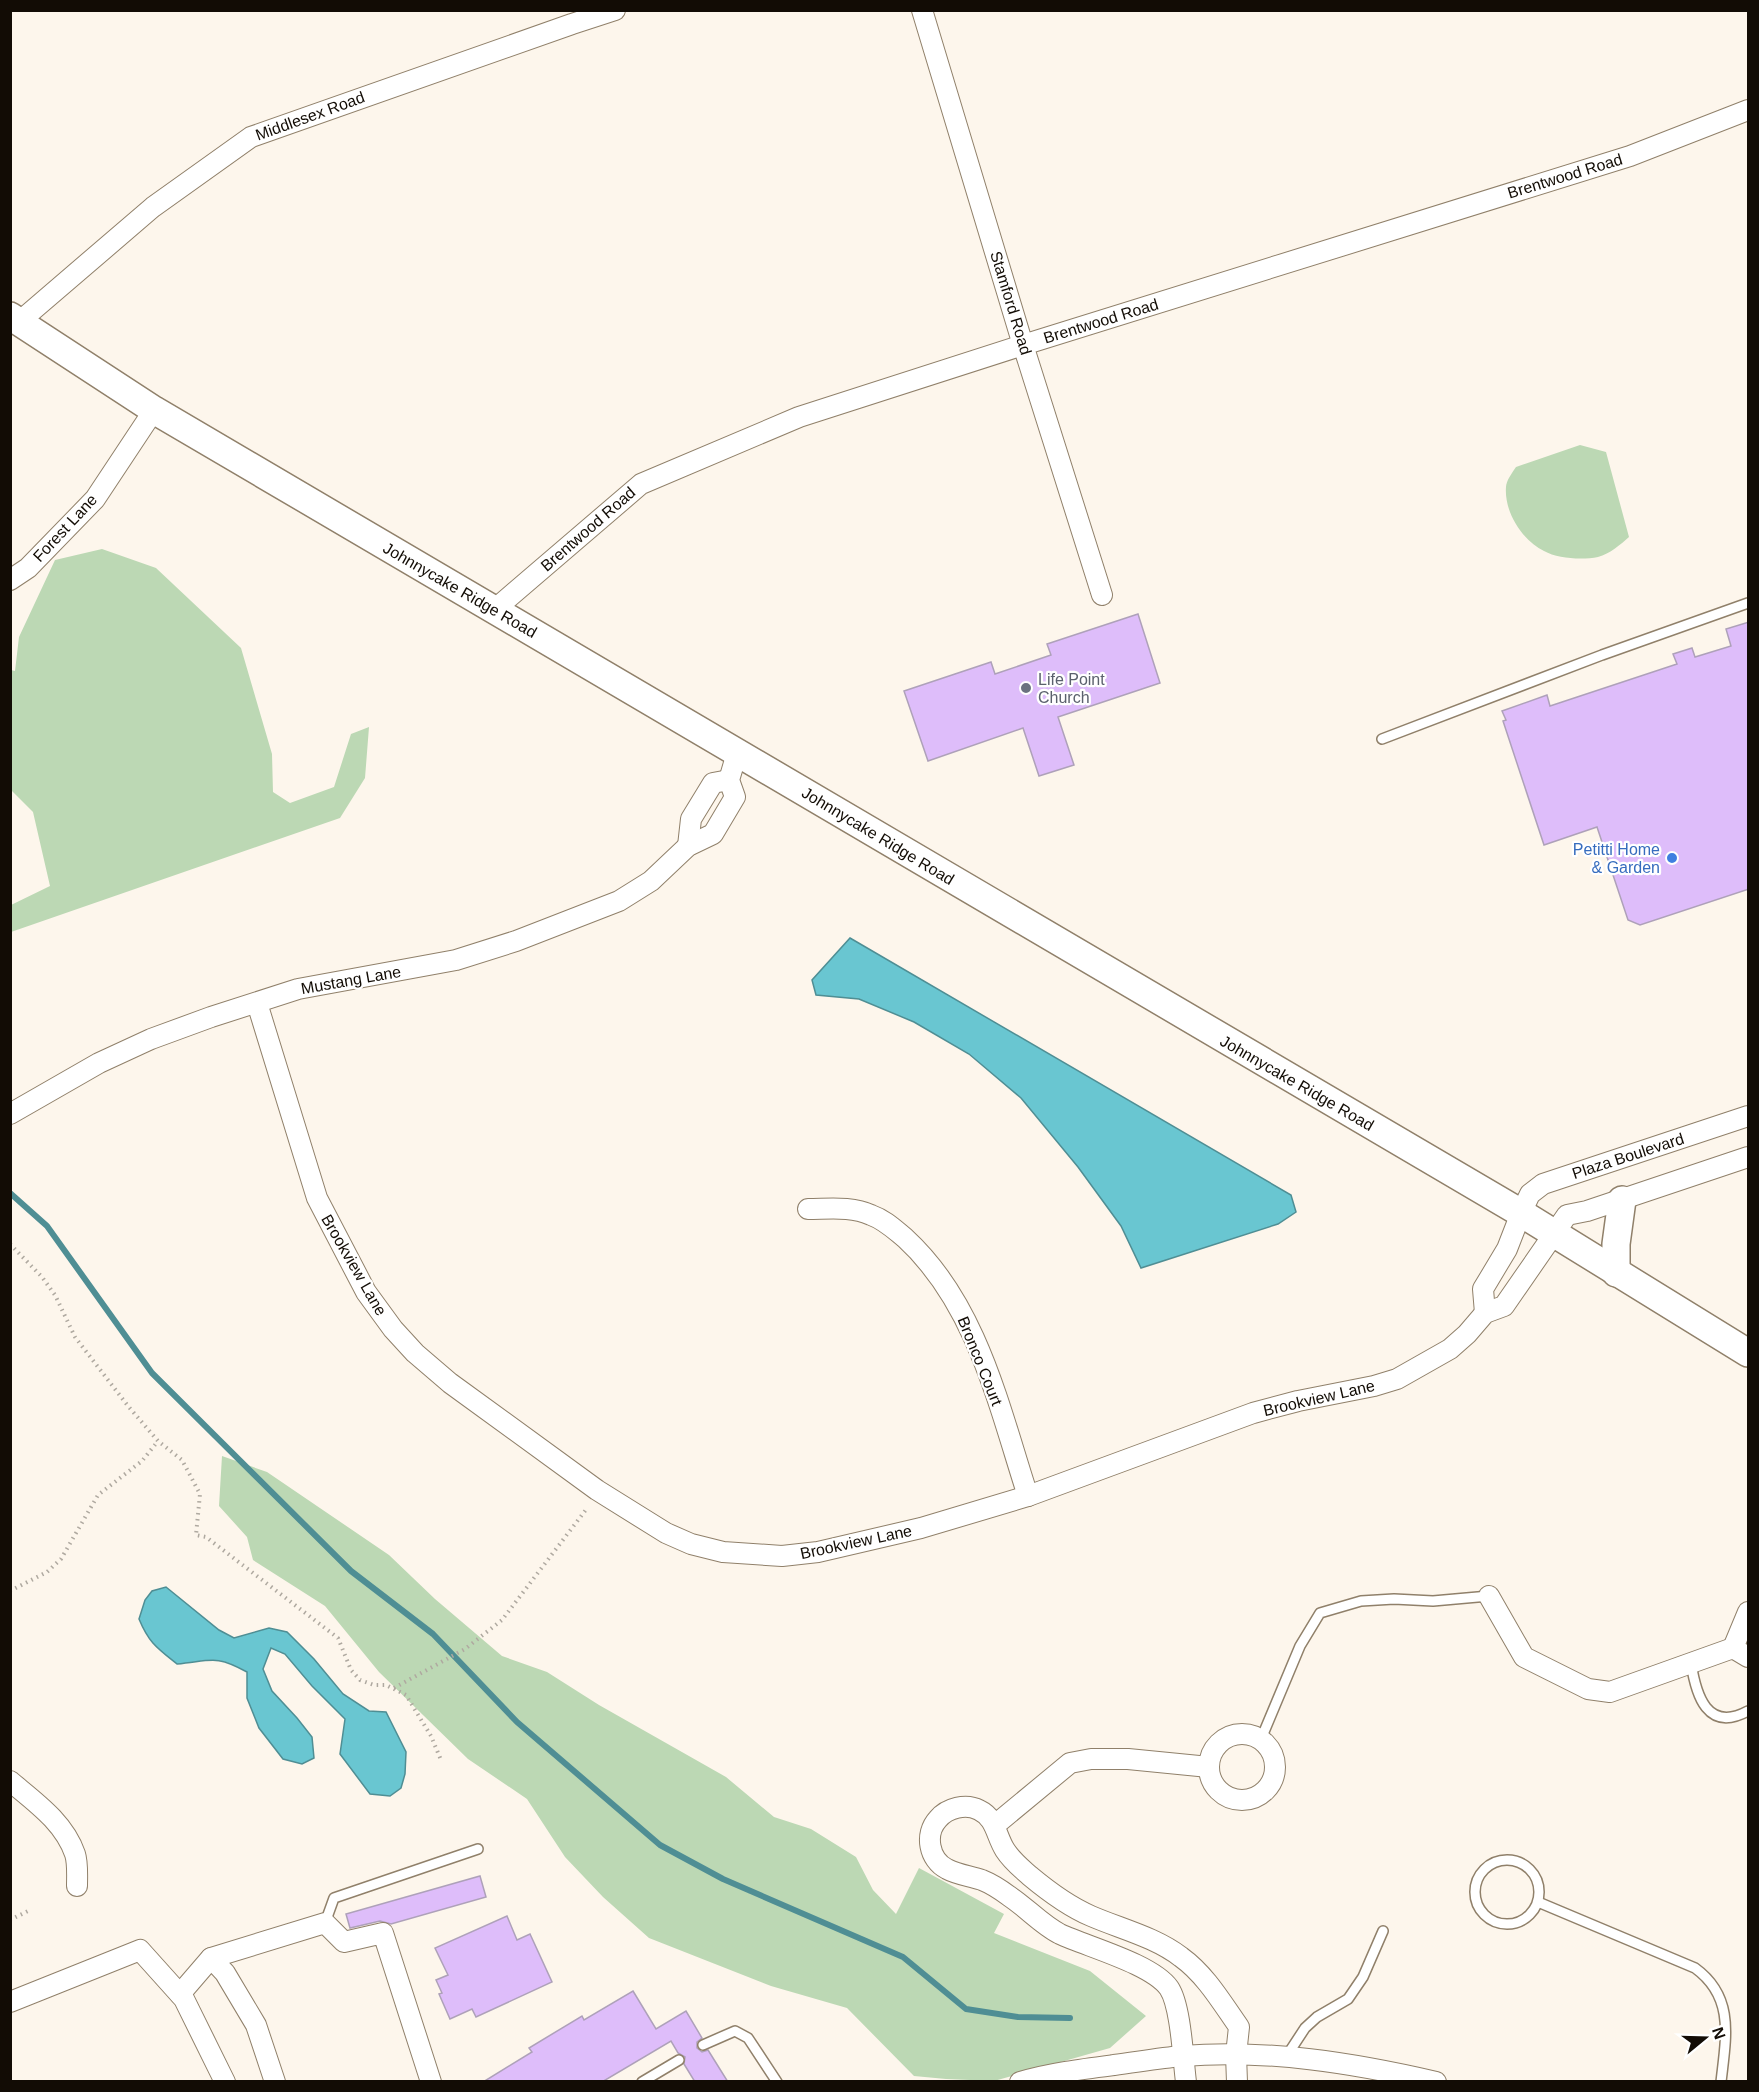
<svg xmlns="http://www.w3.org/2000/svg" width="1759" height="2092" font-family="Helvetica,sans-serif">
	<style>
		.green { fill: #bcd8b4 }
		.water { fill: #69c6d1; stroke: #4f8e94; stroke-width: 1.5 }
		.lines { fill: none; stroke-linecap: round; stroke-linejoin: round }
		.stream { stroke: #4f8e94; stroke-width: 6 }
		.building { fill: #debdfa; stroke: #aea1b9; stroke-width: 1.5 }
		.lane-casing { stroke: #90806a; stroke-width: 12 }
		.street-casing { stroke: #90806a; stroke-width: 22 }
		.secondary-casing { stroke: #90806a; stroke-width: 30 }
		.path { stroke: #afa9a0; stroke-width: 4; stroke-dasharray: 1.5 4.5; stroke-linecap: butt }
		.lane { stroke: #fff; stroke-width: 9 }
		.street { stroke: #fff; stroke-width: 20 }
		.secondary { stroke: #fff; stroke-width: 27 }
		.worship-dot { fill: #6b7280; stroke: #fff; stroke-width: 2 }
		.shop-dot { fill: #3f7fe0; stroke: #fff; stroke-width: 2 }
		.labels { text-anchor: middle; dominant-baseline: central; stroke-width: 4.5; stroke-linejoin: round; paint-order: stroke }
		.street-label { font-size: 16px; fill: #120c05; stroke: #fff }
		.worship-label { font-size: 16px; fill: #5b616d; stroke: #fff; text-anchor: start }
		.shop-label { font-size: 16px; fill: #366cbe; stroke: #fff; text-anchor: end }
	</style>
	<rect width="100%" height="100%" fill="#fdf6ec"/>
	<!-- green -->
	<g class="green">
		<path d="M 1580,445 L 1606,452 L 1629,537 C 1621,544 1610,554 1598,557 C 1583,560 1558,559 1544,551 C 1522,540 1504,512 1506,487 C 1506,481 1512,473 1516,467 Z"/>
		<path d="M 102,549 L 156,568 L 241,648 L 272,754 L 273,792 L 290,803 L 334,787 L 351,734 L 369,727 L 365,778 L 340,818 L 11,932 L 11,905 L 50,886 L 33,812 L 11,790 L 11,670 L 15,671 L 19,637 L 55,560 Z"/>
		<path d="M 222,1456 L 267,1472 L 389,1555 L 435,1599 L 502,1656 L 547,1672 L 599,1705 L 726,1777 L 774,1817 L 811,1829 L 856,1857 L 873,1890 L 896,1914 L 919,1868 L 1004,1914 L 994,1933 L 1090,1971 L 1146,2016 L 1110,2048 L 994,2081 L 946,2079 L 914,2076 L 847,2008 L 771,1986 L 649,1938 L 603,1897 L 565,1857 L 527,1799 L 468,1759 L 379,1672 L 325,1606 L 253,1560 L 247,1537 L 219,1506 Z"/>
	</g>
	<!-- water -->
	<g class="water">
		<path d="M 850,938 L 1291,1195 L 1296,1212 L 1278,1224 L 1141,1268 L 1121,1226 L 1078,1167 L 1021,1098 L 969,1054 L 914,1022 L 859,999 L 816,995 L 812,980 Z"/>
		<path d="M 166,1587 L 219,1630 L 234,1638 L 269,1628 L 287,1632 L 314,1659 L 343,1694 L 369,1711 L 386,1712 L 406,1752 L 405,1774 L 401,1788 L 390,1796 L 370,1794 L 340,1754 L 345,1719 L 312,1686 L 285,1654 L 271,1648 L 263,1669 L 272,1691 L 297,1718 L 312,1737 L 314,1758 L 302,1764 L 283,1759 L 259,1728 L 247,1698 L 247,1672 C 215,1654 211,1661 177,1664 C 157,1648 149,1643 139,1619 L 145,1600 L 152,1591 Z"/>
	</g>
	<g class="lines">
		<!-- stream -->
		<path class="stream" d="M 10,1193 L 47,1226 L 152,1373 L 351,1571 L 433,1634 L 517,1722 L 660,1845 L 723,1879 L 903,1957 L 966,2009 L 1018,2017 L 1070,2018"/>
	</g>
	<!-- building -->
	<g class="building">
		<path d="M 1138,614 L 1160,683 L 1058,717 L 1074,765 L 1039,776 L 1023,728 L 928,761 L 904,691 L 991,662 L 995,674 L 1051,655 L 1047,644 Z"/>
		<path d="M 1749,622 L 1749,889 L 1640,925 L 1628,920 L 1597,827 L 1544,845 L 1503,721 L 1506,720 L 1502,711 L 1547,695 L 1550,706 L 1677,664 L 1673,654 L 1692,648 L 1695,657 L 1731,646 L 1726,629 Z"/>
		<path d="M 480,1876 L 486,1897 L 391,1924 L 380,1921 L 350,1928 L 346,1914 Z"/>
		<path d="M 507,1916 L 517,1940 L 530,1934 L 552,1982 L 476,2017 L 472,2009 L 450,2019 L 439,1994 L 442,1993 L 436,1980 L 448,1975 L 435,1948 Z"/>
		<path d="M 633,1991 L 656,2029 L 686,2011 L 702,2038 L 697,2042 L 697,2048 L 702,2052 L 708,2050 L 728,2082 L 695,2082 L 684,2064 L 685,2057 L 678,2053 L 671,2041 L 602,2082 L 483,2082 L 532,2052 L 529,2048 L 582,2016 L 584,2020 Z"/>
	</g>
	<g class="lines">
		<!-- lane casing -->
		<g class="lane-casing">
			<g id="lane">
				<path d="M 1382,739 L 1602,655 L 1748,603"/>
				<path d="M 1691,1663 C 1696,1695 1707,1733 1748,1711"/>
				<path d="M 1261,1739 L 1300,1646 L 1320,1613 L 1361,1601 L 1394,1599 L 1433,1601 L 1489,1596"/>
				<circle cx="1507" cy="1892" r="32"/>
				<path d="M 1538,1902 L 1695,1968 C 1735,1997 1726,2037 1721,2082"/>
				<path d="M 325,1923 L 334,1898 L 478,1849"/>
				<path d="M 703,2045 L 735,2031 L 748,2038 L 777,2082"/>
				<path d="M 1286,2057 L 1305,2028 L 1317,2017 L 1348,1999 L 1363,1977 L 1383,1931"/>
				<path d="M 642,2082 L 679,2060"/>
			</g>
		</g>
		<!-- street casing -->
		<g class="street-casing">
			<g id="street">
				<path d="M 922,10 L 1023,345 L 1102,595"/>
				<path d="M 19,322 L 153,207 L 251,137 L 572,24 L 615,10"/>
				<path d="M 10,580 L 28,568 L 95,499 L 154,410"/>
				<path d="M 494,610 L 641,484 L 799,417 L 1023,345 L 1630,156 L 1748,110"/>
				<path d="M 688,846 L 691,819 L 713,783 L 729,780"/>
				<path d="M 257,1003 L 317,1198 L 366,1292 L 393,1329 L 415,1353 L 450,1383 L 597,1490 L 666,1533 L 691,1544 L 723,1552 L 782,1556 L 818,1552 L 921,1528 L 1028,1496 L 1253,1413 L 1298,1401 L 1374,1386 L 1397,1379 L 1450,1349 L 1467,1334 L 1485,1313 L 1504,1306 L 1567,1215 L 1587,1211 L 1748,1157"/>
				<path d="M 10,1114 L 99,1063 L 151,1039 L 211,1017 L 298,989 L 456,960 L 516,941 L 619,901 L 651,881 L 688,846 L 713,834 L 735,797 L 729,780 L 737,753"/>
				<path d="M 808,1209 C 829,1209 852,1206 871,1215 C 885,1220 894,1229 905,1238 C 977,1304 999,1407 1028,1496"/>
				<path d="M 1485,1313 L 1483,1289 L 1507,1249 L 1521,1213 L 1530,1194 L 1543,1184 L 1748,1116"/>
				<path d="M 1489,1596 L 1524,1657 L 1588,1689 L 1610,1692 L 1733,1648 L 1748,1657"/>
				<path d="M 1733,1648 L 1748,1612"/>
				<circle cx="1242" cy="1767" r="33"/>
				<path d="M 10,1781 C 35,1802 64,1822 75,1854 C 78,1863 77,1876 77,1886"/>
				<path d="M 995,1825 L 1070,1763 L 1091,1759 L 1128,1759 L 1209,1767"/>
				<path d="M 211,1958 L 225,1973 L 256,2025 L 275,2082"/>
				<path d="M 180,1994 L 211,1958 L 325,1923 L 344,1942 L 383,1933 L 431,2082"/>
				<path d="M 10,2002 L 140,1950 L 184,1999 L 225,2082"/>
				<path d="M 1020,2082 C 1051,2073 1083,2069 1114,2065 C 1137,2062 1160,2058 1182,2056 C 1267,2049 1354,2063 1436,2082"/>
				<path d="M 1186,2082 C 1183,2059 1181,2006 1169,1988 C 1152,1964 1088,1947 1060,1934 C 1042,1925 1026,1907 1009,1896 C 1001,1890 992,1884 982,1880 C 971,1876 958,1875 947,1869 C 929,1860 924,1834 938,1819 C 947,1808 966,1803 979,1810 C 996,1818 996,1836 1005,1850 C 1012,1861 1021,1868 1030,1876 C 1048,1891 1070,1907 1091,1916 C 1121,1929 1155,1937 1181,1957 C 1206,1975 1222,2003 1239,2027 L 1236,2055 L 1237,2082"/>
			</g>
		</g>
		<!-- secondary casing -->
		<g class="secondary-casing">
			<g id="secondary">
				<path d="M 10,316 L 154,410 L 1521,1213 L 1748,1353"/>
				<path d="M 1616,1273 L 1616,1244 L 1622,1200"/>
			</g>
		</g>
		<!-- path -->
		<g class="path">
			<path d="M 10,1244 L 42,1277 L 55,1295 L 75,1337 L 128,1406 L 158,1441 L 182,1460 L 200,1494 L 196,1535 L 206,1537 L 338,1638 L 351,1670 L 360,1680 L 374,1685 L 386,1685 L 406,1695 L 431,1736 L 441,1760"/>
			<path d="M 10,1591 L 47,1572 L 61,1559 L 98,1495 L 142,1461 L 158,1441"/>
			<path d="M 394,1688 L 465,1649 L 502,1620 L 588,1507"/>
			<path d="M 10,1920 L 28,1911"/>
		</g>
		<!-- lane -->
		<use href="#lane" class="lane"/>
		<!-- street -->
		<use href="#street" class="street"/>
		<!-- secondary -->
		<use href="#secondary" class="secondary"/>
	</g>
	<!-- markers -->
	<circle class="worship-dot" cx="1026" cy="688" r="6"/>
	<circle class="shop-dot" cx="1672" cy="858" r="6"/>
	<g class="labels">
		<!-- street labels -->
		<g class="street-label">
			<text transform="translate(310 116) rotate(-20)">Middlesex Road</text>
			<text transform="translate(1565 176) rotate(-17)">Brentwood Road</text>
			<text transform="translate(1011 303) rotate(73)">Stamford Road</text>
			<text transform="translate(1101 321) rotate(-17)">Brentwood Road</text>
			<text transform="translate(65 528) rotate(-47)">Forest Lane</text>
			<text transform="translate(588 529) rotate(-41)">Brentwood Road</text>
			<text transform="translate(460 590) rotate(30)">Johnnycake Ridge Road</text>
			<text transform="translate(878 836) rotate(31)">Johnnycake Ridge Road</text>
			<text transform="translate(351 980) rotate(-10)">Mustang Lane</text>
			<text transform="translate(1297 1083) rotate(30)">Johnnycake Ridge Road</text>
			<text transform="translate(1628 1156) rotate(-18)">Plaza Boulevard</text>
			<text transform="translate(354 1265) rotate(60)">Brookview Lane</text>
			<text transform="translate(980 1361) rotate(68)">Bronco Court</text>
			<text transform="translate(1319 1398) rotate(-13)">Brookview Lane</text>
			<text transform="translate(856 1542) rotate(-12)">Brookview Lane</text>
		</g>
		<!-- worship labels -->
		<g class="worship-label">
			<text x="1038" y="679">Life Point<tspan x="1038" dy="18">Church</tspan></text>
		</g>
		<!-- shop labels -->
		<g class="shop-label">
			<text x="1660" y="849">Petitti Home<tspan x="1660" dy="18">&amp; Garden</tspan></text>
		</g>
	</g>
	<!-- border -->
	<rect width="1759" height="2092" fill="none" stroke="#120c05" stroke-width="24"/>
	<!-- north arrow -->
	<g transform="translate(1705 2038) rotate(71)" stroke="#ffffff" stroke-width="4.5" paint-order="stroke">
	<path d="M0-4.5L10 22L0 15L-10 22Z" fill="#120c05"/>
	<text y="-9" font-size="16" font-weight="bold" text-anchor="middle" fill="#120c05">N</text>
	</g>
</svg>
